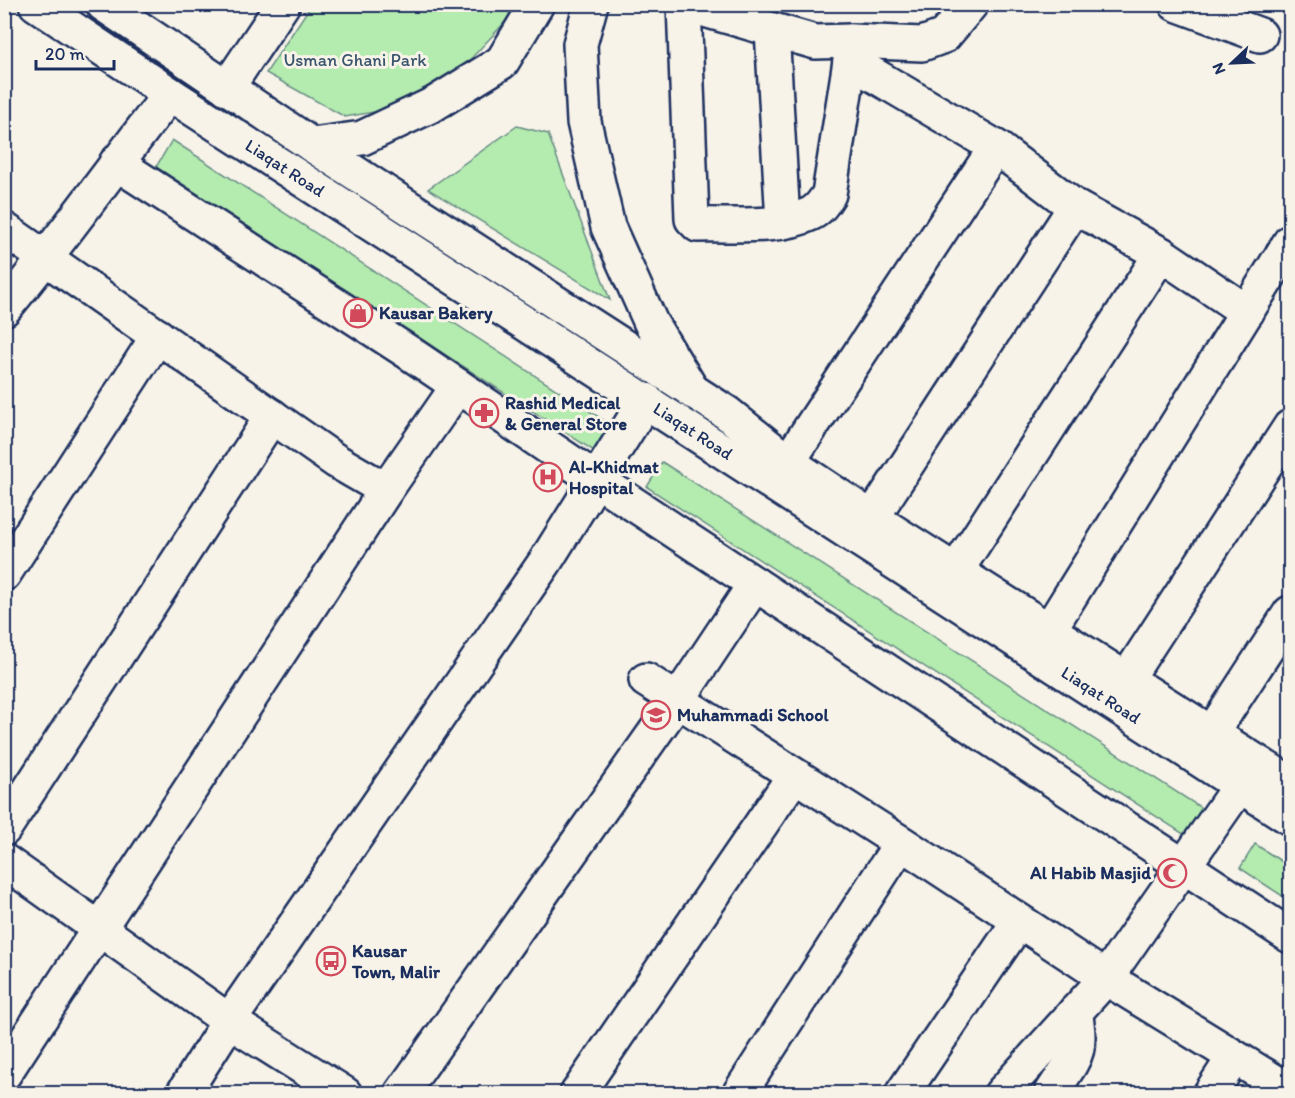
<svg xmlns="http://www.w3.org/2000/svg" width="1295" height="1098" font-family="Itim,sans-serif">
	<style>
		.green { fill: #b4ebae; stroke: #688d86; stroke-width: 1.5 }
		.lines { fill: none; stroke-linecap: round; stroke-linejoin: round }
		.minor-casing { stroke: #1b2f5e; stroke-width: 38 }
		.major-casing { stroke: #1b2f5e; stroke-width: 38 }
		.minor { stroke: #f7f3e8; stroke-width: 33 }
		.major { stroke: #f7f3e8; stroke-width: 33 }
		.labels { text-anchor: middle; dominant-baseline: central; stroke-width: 6; stroke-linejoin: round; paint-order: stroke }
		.park-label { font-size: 18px; fill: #3a556e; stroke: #f7f3e8 }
		.street-label { font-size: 18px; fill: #1b2f5e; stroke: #f7f3e8 }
		.poi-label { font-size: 18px; font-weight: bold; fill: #1b2f5e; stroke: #f7f3e8; text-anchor: start }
	</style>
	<rect width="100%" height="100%" fill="#f7f3e8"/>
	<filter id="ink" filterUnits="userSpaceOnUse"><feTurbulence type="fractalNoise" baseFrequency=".0167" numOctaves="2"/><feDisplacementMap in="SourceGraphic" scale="12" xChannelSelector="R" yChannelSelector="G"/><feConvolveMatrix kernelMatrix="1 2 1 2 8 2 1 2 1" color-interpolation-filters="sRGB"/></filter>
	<g filter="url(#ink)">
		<!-- green -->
		<g class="green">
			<path d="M 311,5 L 515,5 L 507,20 L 466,64 L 391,109 L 345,117 L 266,73 Z"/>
			<path d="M 517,126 L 548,134 L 610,300 L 428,189 Z"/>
			<path d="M 172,140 L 611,425 L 594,451 L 156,167 Z"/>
			<path d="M 662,462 L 1203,809 L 1188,837 L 647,487 Z"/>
			<path d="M 1255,844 L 1290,867 L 1290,901 L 1240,868 Z"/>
		</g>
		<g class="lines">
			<!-- minor casing -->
			<g class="minor-casing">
				<g id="minor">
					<path d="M 591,4 L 580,44 L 584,122 L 608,227 L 651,323 L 693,392"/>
					<path d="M 684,4 L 692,219 L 698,225 C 732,224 779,229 810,214 C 819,210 824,202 829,194 L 850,61 L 851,41"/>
					<path d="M 684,4 L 815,42 L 851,41 L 922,44 L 944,36 L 971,4"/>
					<path d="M 1176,4 L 1260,35"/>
					<path d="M 772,30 L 783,222"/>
					<path d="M 850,61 L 996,147 L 1075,207 L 1161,254 L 1247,312"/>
					<path d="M 227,88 L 283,4"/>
					<path d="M 312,145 L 362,138 L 434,104 L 502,62 L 537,4"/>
					<path d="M 116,163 L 408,352 L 597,480 L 1290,936"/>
					<path d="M 4,229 L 336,461 L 386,490"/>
					<path d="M 4,309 C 62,240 114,165 170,94"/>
					<path d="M 788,462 L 996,147"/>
					<path d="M 872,518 L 1075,207"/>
					<path d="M 956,571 L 1161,254"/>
					<path d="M 4,574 L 158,336"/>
					<path d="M 1049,630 L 1290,242"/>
					<path d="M 646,680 L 909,848 L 1106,978 L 1290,1091"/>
					<path d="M 1126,680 L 1290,427"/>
					<path d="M 1212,733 L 1290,613"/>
					<path d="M 4,829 L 272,416"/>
					<path d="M 4,861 L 229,1021 L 345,1094"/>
					<path d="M 4,1074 L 386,490 L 458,386"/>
					<path d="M 183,1094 L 229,1021 L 545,562 L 646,400"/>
					<path d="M 401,1094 L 677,701 L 755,584"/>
					<path d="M 577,1094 L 794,776"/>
					<path d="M 739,1094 L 901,843"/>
					<path d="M 902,1094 L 1019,921"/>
					<path d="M 1001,1094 L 1106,978 L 1240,785"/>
					<path d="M 1051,1094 C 1073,1059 1084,1055 1075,1012"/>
					<path d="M 1210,1094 L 1234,1057"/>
				</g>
			</g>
			<!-- major casing -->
			<g class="major-casing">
				<g id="major">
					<path d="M 36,4 L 170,94 L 1290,818"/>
					<path d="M 103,4 L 312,145 L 727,413 L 788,462 L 872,518 L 1290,783"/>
				</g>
			</g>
			<!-- minor -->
			<use href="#minor" class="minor"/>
			<!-- major -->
			<use href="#major" class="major"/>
		</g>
	</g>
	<!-- icons -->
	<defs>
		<g id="shop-ring" transform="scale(1.5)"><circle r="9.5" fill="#f7f3e8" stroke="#d1495b" stroke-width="1.5"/><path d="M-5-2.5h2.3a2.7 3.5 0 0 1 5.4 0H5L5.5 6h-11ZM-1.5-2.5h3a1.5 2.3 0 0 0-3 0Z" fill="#d1495b"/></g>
		<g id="pharmacy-ring" transform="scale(1.5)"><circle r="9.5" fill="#f7f3e8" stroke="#d1495b" stroke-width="1.5"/><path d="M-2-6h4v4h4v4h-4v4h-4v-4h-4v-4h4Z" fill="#d1495b"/></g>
		<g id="hospital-ring" transform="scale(1.5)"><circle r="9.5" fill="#f7f3e8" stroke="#d1495b" stroke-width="1.5"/><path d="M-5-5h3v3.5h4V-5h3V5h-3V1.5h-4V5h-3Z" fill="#d1495b"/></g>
		<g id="school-ring" transform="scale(1.5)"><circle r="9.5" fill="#f7f3e8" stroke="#d1495b" stroke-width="1.5"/><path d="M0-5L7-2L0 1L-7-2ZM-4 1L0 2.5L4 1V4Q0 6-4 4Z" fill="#d1495b"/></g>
		<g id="mosque-ring" transform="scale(1.5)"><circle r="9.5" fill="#f7f3e8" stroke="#d1495b" stroke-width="1.5"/><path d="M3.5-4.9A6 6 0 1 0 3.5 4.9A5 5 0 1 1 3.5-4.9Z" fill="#d1495b"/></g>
		<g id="bus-ring" transform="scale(1.5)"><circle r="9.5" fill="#f7f3e8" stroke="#d1495b" stroke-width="1.5"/><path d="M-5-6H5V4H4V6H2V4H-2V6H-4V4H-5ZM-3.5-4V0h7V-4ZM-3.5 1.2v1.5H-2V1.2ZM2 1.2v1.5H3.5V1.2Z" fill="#d1495b"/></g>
	</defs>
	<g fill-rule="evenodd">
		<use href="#shop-ring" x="358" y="313"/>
		<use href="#pharmacy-ring" x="484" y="413"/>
		<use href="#hospital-ring" x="548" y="477"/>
		<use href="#school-ring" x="656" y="715"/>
		<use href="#mosque-ring" x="1172" y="873"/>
		<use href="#bus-ring" x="331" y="961"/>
	</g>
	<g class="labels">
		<!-- park labels -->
		<g class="park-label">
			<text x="355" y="60">Usman Ghani Park</text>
		</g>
		<!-- street labels -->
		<g class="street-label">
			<text transform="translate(285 168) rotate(33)">Liaqat Road</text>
			<text transform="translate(693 431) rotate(33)">Liaqat Road</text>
			<text transform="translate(1101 695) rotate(33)">Liaqat Road</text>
		</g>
		<!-- poi labels -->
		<g class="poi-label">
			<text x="379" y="313">Kausar Bakery</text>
			<text x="505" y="403">Rashid Medical<tspan x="505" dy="21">&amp; General Store</tspan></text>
			<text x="569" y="467">Al-Khidmat<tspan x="569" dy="21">Hospital</tspan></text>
			<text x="677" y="715">Muhammadi School</text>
			<text x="1151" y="873" text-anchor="end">Al Habib Masjid</text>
			<text x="352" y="951">Kausar<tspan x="352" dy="21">Town, Malir</tspan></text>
		</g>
	</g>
	<!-- margin -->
	<rect width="1295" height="1098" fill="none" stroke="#f7f3e8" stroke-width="24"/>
	<rect x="12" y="12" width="1271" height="1074" fill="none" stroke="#1b2f5e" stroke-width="2" filter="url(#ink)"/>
	<!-- north arrow -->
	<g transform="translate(1232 63) rotate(247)" stroke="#f7f3e8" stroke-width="4.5" paint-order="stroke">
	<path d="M0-4.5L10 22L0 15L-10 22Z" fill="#1b2f5e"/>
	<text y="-9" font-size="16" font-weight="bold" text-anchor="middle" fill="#1b2f5e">N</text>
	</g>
	<!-- scale -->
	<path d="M36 60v9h78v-9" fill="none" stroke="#1b2f5e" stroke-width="3"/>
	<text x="45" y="60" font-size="18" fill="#1b2f5e" stroke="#f7f3e8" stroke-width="4.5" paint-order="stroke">20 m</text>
</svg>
